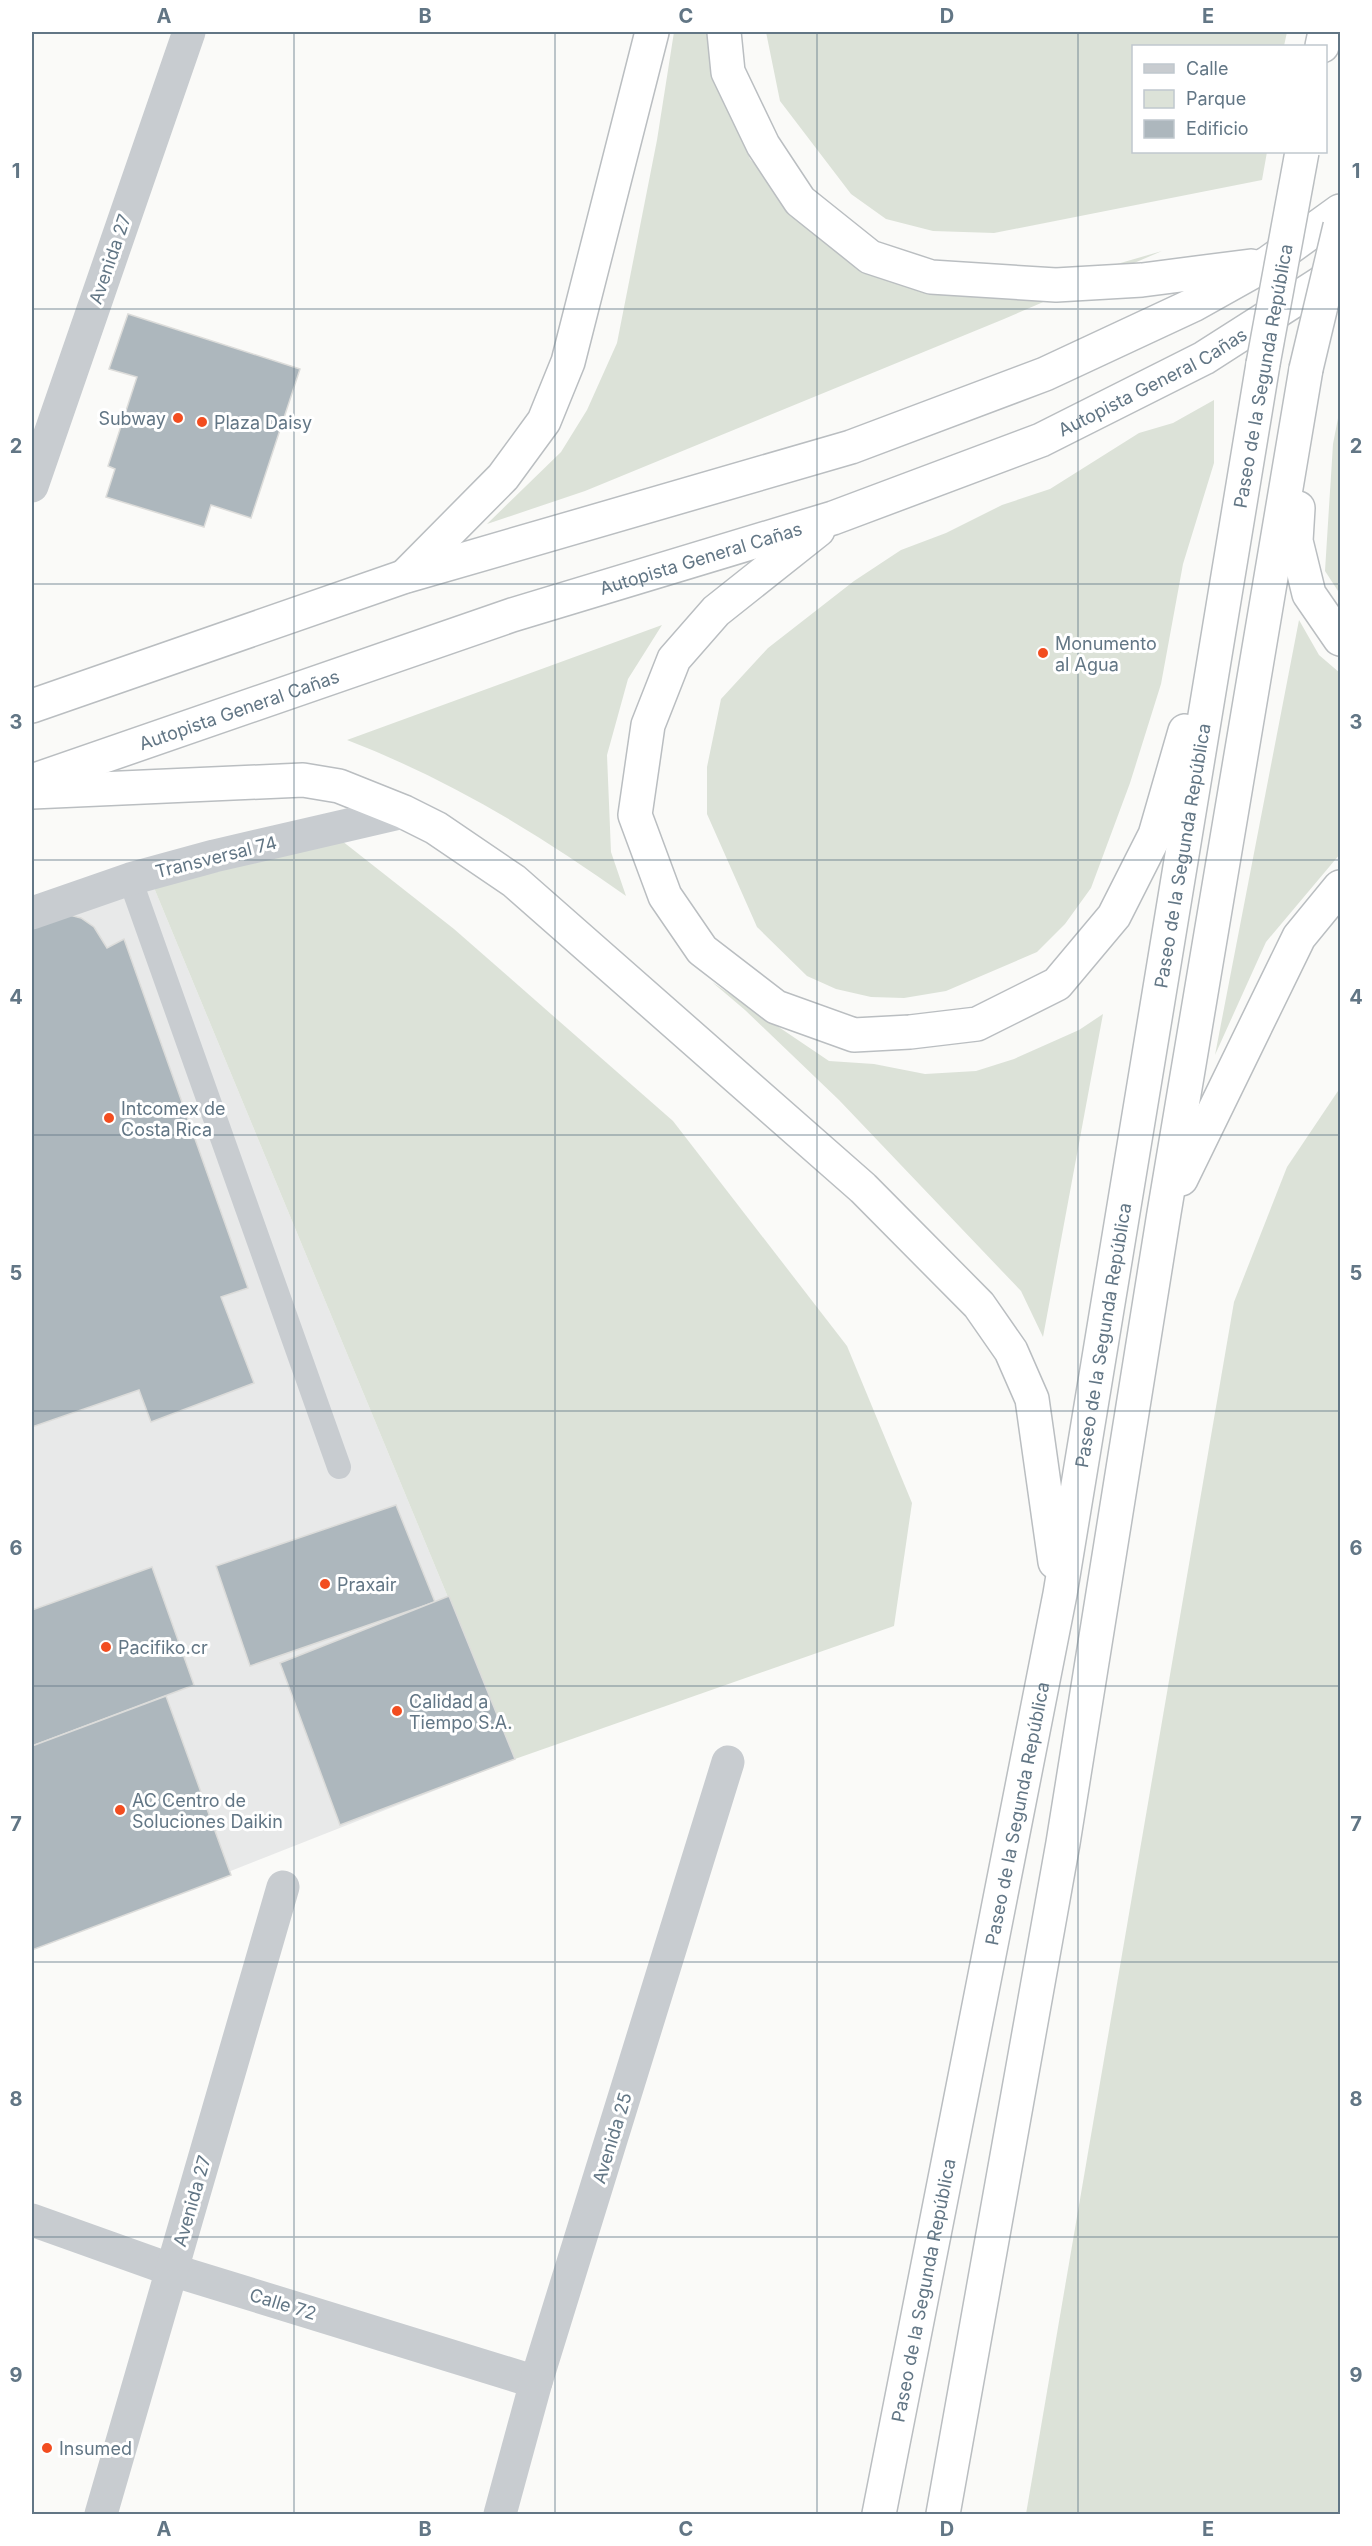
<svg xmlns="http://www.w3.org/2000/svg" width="1372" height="2546" font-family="Inter,sans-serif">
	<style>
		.built { fill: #e8e9e9 }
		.green { fill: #dce2d8 }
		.building { fill: #adb7bd; stroke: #dcdcda; stroke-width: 1.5 }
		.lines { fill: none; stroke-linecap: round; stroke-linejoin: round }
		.highway-casing { stroke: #babec1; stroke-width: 36 }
		.lane { stroke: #c8ccd0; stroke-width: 24 }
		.street { stroke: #c8ccd0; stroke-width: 33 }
		.highway { stroke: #fff; stroke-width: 33 }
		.highway-bridge-casing { stroke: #babec1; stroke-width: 36; stroke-linecap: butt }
		.highway-bridge { stroke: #fff; stroke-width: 33 }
		.grid { fill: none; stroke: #627685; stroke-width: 1.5; stroke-opacity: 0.55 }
		.poi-dot { fill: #f24d20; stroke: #fff; stroke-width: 2 }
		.labels { text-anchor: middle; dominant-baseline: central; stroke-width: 6; stroke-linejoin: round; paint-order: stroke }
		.street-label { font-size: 18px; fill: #627685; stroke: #fff }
		.poi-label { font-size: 18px; fill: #627685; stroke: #fff; text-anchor: start }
		.neatline { fill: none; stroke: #627685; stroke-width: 2 }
		.grid-label { font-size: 20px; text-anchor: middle; font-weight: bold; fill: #627685 }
	</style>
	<rect width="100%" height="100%" fill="#fafaf8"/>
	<!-- built -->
	<path class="built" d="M 152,883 L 515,1759 L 32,1949 L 32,926 Z"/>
	<!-- green -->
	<g class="green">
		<path d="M 674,32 L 707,32 L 720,87 L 750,159 L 793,206 L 880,260 L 1072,277 L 1162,251 L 1004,319 L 585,491 L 487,524 L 561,452 L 587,410 L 617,343 L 657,140 Z"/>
		<path d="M 766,32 L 1287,32 L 1284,46 L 1134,46 L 1134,152 L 1267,152 L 1262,180 L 994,233 L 933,231 L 886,219 L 851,194 L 780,101 Z"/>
		<path d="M 1214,400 L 1214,463 L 1183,564 L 1161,684 L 1130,783 L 1091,888 L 1065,924 L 1037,952 L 946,991 L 904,998 L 871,997 L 836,989 L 807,976 L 757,927 L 707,814 L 707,767 L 721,699 L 768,648 L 854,581 L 901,550 L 946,533 L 1002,505 L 1050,489 L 1139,433 L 1173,423 Z"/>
		<path d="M 1340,408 L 1340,594 L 1325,571 L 1333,444 Z"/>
		<path d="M 1299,620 L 1319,655 L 1340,673 L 1340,854 L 1266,942 L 1215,1055 Z"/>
		<path d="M 662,625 L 628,679 L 607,755 L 611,852 L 626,896 C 538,833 448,779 347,740 Z"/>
		<path d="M 337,837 L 454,929 L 673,1121 L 847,1346 L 912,1503 L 894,1626 L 515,1759 L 152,883 Z"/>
		<path d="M 712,982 L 829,1061 L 874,1064 L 925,1074 L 976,1071 L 1014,1059 L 1079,1030 L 1103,1014 L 1043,1337 L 1021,1291 L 839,1100 L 745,1010 Z"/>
		<path d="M 1340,1088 L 1340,2514 L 1026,2514 L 1234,1302 L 1287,1167 Z"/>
	</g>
	<!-- building -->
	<g class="building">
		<path d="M 128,314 L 300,369 L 251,518 L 211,505 L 204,527 L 106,497 L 115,469 L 108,466 L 137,377 L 109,369 Z"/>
		<path d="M 62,913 L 81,918 L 94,927 L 107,948 L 124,939 L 248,1288 L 221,1297 L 254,1383 L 151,1422 L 139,1390 L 32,1427 L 32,924 Z"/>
		<path d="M 396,1505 L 435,1602 L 250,1666 L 216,1566 Z"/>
		<path d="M 152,1567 L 194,1685 L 32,1746 L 32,1610 Z"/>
		<path d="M 449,1596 L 515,1759 L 340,1825 L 280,1663 Z"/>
		<path d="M 166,1696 L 231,1875 L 32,1950 L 32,1746 Z"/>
	</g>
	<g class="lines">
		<!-- highway casing -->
		<g class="highway-casing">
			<g id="highway">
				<path d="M 724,32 L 728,72 L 763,145 L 800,201 L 870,257 L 931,277 L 1056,285 L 1142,280 L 1251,266"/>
				<path d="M 1322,46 L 1325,32"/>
				<path d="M 1298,508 L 1296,541 L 1309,594 L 1340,639"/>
				<path d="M 818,530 L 716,611 L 674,659 L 648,725 L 635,815 L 665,896 L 702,950 L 776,1007 L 854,1035 L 910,1032 L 977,1024 L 1057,984 L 1114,916 L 1155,835 L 1185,731"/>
				<path d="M 405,576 L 503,477 L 544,421 L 568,362 L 652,32"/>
				<path d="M 32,706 L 403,577 L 851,447 L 1045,374 L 1193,305 L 1268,263 L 1340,211"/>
				<path id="s1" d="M 32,781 L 512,615 L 833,518 L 1041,440 L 1204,358 L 1340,271"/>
				<path d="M 32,792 L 303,780 L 339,786 L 404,812 L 436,828 L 514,881 L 863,1188 L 979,1305 L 1011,1351 L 1032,1399 L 1055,1562"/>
				<path d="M 1181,1179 L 1299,937 L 1340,887"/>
				<path id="s2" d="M 879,2514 L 1060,1594 L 1263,364"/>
				<path d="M 943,2514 L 1063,1843 L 1164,1213 L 1306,369"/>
			</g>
		</g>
		<!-- lane -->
		<path class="lane" d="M 130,879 L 339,1467"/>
		<!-- street -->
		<g class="street">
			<path d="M 32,486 L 189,32"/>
			<path d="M 32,913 L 130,879 L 214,856 L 404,812"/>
			<path d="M 32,2220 L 172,2270 L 536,2382"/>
			<path d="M 101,2514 L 283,1887"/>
			<path d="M 500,2514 L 536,2382 L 728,1762"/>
		</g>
		<!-- highway -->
		<use href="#highway" class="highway"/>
		<!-- highway-bridge casing -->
		<g class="highway-bridge-casing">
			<g id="highway-bridge">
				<path d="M 1263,364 L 1302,152"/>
				<path d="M 1306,369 L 1340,226"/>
			</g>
		</g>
		<!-- highway-bridge -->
		<use href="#highway-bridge" class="highway-bridge"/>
	</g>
	<!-- grid -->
	<path class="grid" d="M 294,32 L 294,2514M 555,32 L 555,2514M 817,32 L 817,2514M 1078,32 L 1078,2514M 32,309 L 1340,309M 32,584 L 1340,584M 32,860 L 1340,860M 32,1135 L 1340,1135M 32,1411 L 1340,1411M 32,1686 L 1340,1686M 32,1962 L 1340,1962M 32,2237 L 1340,2237"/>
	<!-- markers -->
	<g class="poi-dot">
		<circle cx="178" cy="418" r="6"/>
		<circle cx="202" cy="422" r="6"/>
		<circle cx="1043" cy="653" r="6"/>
		<circle cx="109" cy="1118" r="6"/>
		<circle cx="325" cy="1584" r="6"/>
		<circle cx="106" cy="1647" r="6"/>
		<circle cx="397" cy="1711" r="6"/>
		<circle cx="120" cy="1810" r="6"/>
		<circle cx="47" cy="2448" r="6"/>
	</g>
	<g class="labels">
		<!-- street labels -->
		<g class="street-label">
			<text transform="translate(110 259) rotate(-71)">Avenida 27</text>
			<text transform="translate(1263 376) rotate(-80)">Paseo de la Segunda República</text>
			<text stroke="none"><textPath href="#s1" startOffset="1191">Autopista General Cañas</textPath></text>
			<text stroke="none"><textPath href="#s1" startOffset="705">Autopista General Cañas</textPath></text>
			<text stroke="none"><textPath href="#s1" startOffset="219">Autopista General Cañas</textPath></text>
			<text stroke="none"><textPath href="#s2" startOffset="1686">Paseo de la Segunda República</textPath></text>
			<text transform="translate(216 857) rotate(-14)">Transversal 74</text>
			<text stroke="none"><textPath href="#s2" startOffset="1200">Paseo de la Segunda República</textPath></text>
			<text stroke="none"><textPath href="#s2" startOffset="714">Paseo de la Segunda República</textPath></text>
			<text transform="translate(612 2138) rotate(-73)">Avenida 25</text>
			<text transform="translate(192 2201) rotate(-74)">Avenida 27</text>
			<text stroke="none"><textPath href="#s2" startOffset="228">Paseo de la Segunda República</textPath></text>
			<text transform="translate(283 2304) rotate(17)">Calle 72</text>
		</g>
		<!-- poi labels -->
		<g class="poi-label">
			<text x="166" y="418" text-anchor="end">Subway</text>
			<text x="214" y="422">Plaza Daisy</text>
			<text x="1055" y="643">Monumento<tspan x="1055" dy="21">al Agua</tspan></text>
			<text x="121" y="1108">Intcomex de<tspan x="121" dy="21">Costa Rica</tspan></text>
			<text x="337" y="1584">Praxair</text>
			<text x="118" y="1647">Pacifiko.cr</text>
			<text x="409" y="1701">Calidad a<tspan x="409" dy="21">Tiempo S.A.</tspan></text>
			<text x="132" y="1800">AC Centro de<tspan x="132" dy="21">Soluciones Daikin</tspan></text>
			<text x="59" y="2448">Insumed</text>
		</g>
	</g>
	<!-- border -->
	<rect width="1372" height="2546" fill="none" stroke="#ffffff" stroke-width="66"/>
	<!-- legend -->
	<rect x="1132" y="45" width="195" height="108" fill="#ffffff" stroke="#c0c8ce" stroke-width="1.5"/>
	<rect x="1144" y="64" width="30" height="9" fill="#c8ccd0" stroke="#c0c8ce" stroke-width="1.5"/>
	<text x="1186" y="75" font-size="18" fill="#627685">Calle</text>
	<rect x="1144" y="90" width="30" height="18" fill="#dce2d8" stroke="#c0c8ce" stroke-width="1.5"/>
	<text x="1186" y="105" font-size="18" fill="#627685">Parque</text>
	<rect x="1144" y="120" width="30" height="18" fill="#adb7bd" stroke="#c0c8ce" stroke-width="1.5"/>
	<text x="1186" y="135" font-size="18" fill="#627685">Edificio</text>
	<rect x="33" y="33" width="1306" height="2480" class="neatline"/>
	<g class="grid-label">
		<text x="164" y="23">A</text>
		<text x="425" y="23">B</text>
		<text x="686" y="23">C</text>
		<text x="947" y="23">D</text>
		<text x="1208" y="23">E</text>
		<text x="16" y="178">1</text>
		<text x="1356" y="178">1</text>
		<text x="16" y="453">2</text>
		<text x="1356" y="453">2</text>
		<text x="16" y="729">3</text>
		<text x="1356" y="729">3</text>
		<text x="16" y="1004">4</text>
		<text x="1356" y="1004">4</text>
		<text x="16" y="1280">5</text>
		<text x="1356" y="1280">5</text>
		<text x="16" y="1555">6</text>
		<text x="1356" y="1555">6</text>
		<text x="16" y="1831">7</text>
		<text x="1356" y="1831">7</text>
		<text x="16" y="2106">8</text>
		<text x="1356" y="2106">8</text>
		<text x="16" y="2382">9</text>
		<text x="1356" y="2382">9</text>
		<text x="164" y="2536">A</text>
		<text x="425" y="2536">B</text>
		<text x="686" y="2536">C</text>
		<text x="947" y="2536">D</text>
		<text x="1208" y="2536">E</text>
	</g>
</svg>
